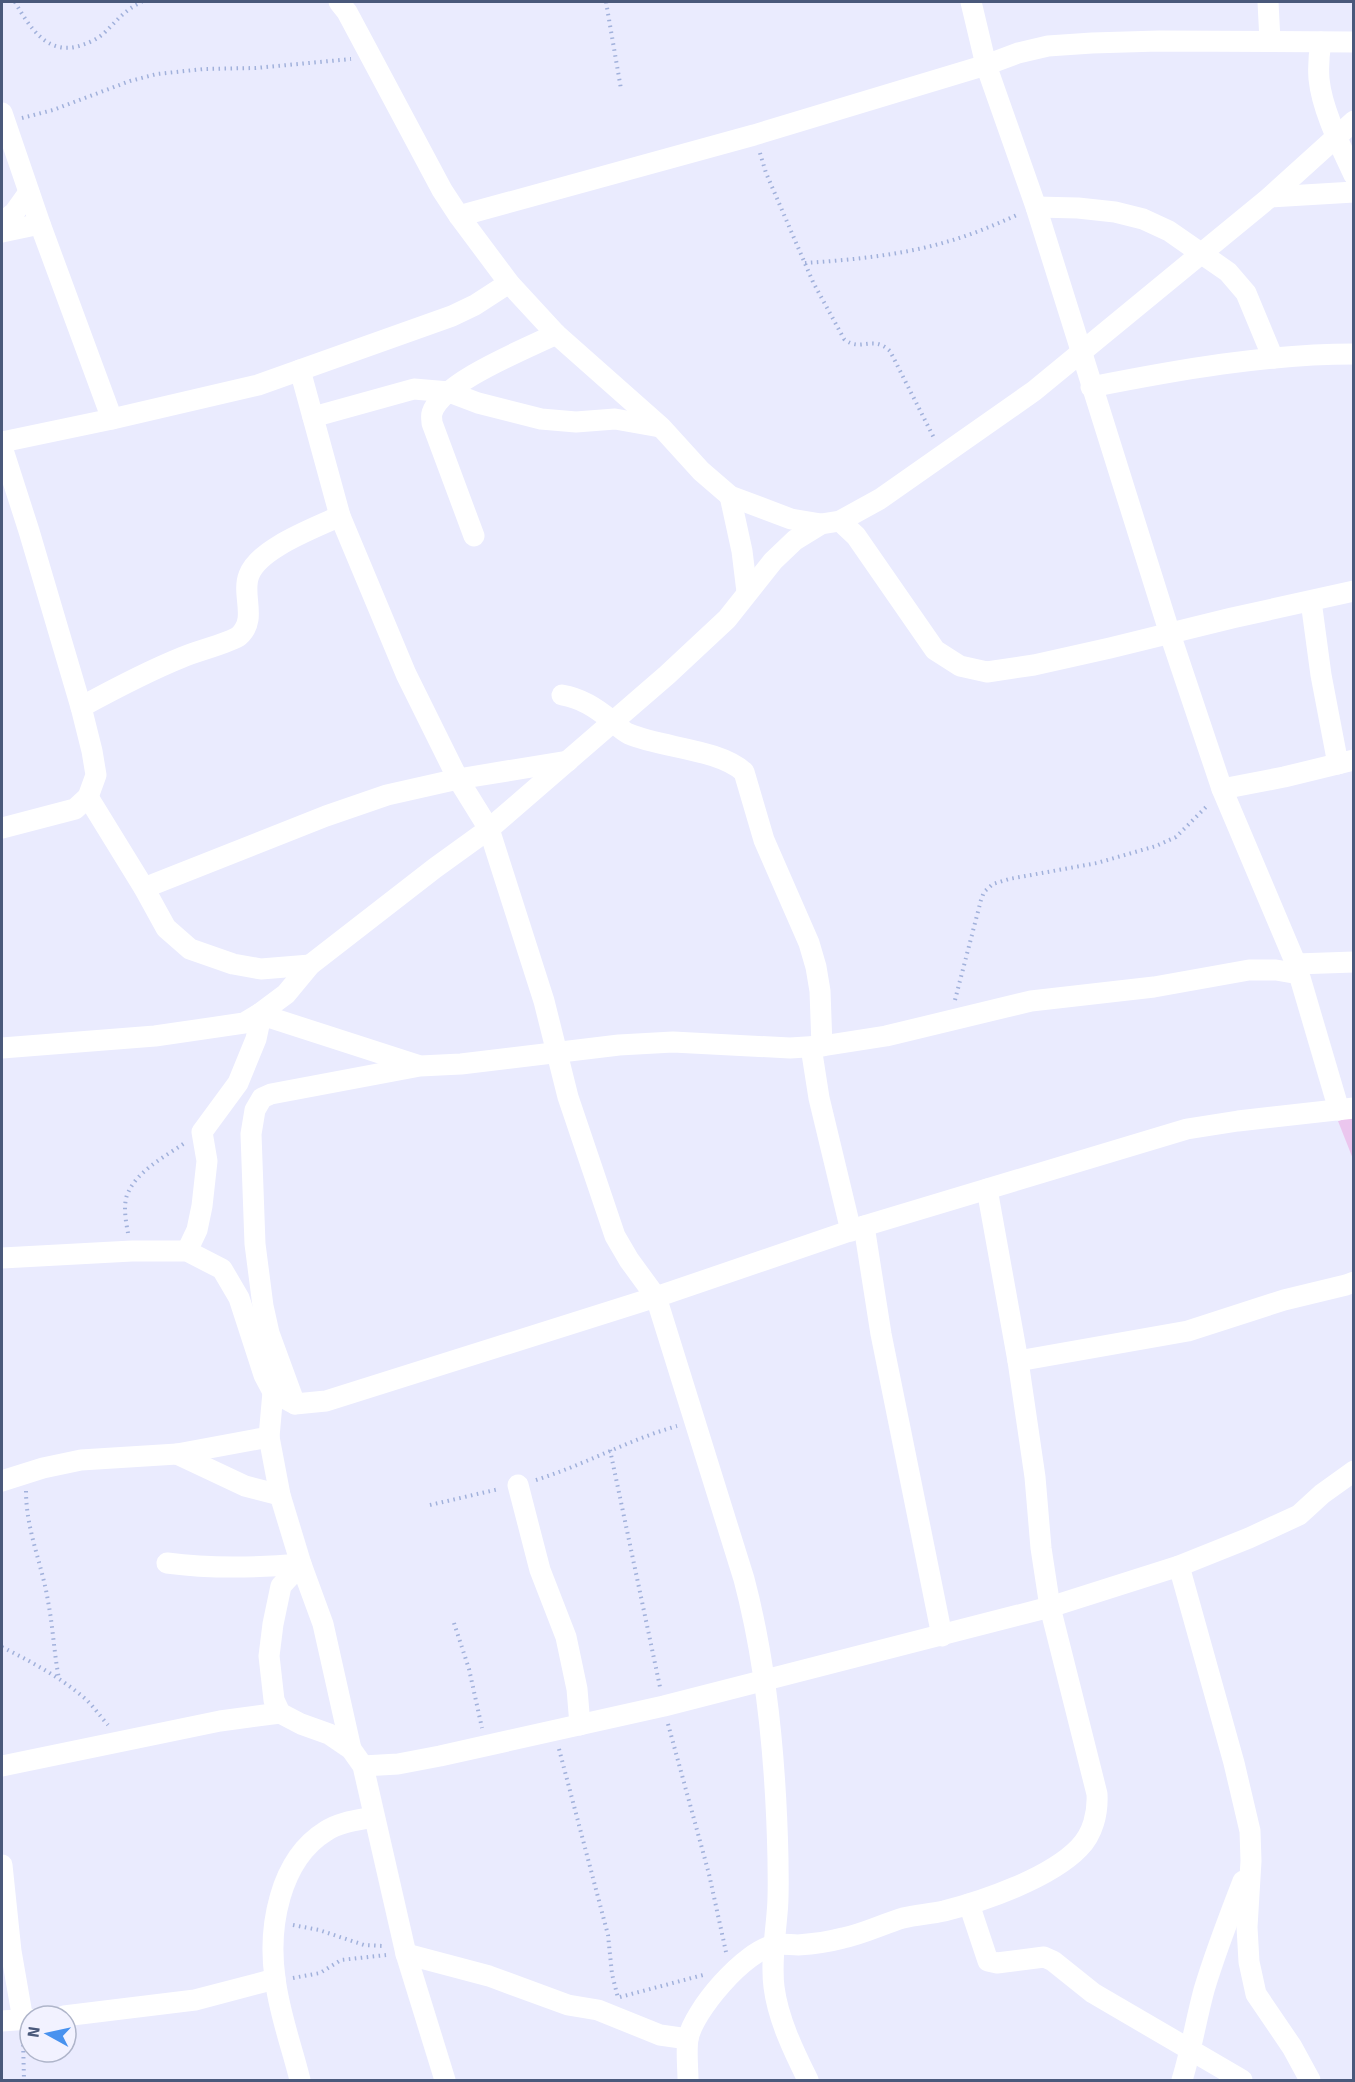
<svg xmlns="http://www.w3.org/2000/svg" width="1355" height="2082" font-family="Signika,sans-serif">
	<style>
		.green { fill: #ebc6ee }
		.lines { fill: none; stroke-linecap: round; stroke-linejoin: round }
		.path { stroke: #a1b1db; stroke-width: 4; stroke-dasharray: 1.5 4.5; stroke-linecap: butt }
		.minor { stroke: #fff; stroke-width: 21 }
	</style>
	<rect width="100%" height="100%" fill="#eaebfe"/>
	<!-- green -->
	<path class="green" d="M 1353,1116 L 1353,1159 L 1338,1121 Z"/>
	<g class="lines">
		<!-- path -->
		<g class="path">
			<path d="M 15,2 C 30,28 48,57 82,45 C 89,43 97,39 103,34 C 116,22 125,9 142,2"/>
			<path d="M 606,2 L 621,89"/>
			<path d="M 22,118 L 53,110 L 130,81 L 157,74 L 204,69 L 256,68 L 351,59"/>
			<path d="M 760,153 L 766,173 L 813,282 L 844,339 C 861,353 872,334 890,351 L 934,438"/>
			<path d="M 805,263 C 851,260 902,255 946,242 C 971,235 995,225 1019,214"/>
			<path d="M 955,1000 L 981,900 L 984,892 L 993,884 L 1009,879 L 1097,863 L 1156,846 L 1176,837 L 1208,805"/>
			<path d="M 128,1233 C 126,1222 123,1207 127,1195 C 137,1170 165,1157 186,1142"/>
			<path d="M 610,1450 L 660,1687"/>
			<path d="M 536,1480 C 584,1465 628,1440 677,1426"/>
			<path d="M 26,1491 C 26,1530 42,1564 48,1601 C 53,1627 54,1653 59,1679"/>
			<path d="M 430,1505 L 499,1489"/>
			<path d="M 454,1623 L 469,1669 L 482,1728"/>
			<path d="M 2,1647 C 30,1661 58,1676 82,1696 C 92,1704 99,1715 108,1725"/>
			<path d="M 668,1724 L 709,1874 L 726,1952"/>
			<path d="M 559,1749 L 608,1935 L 612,1974 L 618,1998"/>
			<path d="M 293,1925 L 319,1930 L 364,1945 L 384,1946"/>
			<path d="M 293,1978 L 320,1973 L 341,1960 L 386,1955"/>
			<path d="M 620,1997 L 703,1975"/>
			<path d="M 23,2039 L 24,2080"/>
		</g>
		<!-- minor -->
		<g class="minor">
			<path d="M 339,2 L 347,12 L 442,190 L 459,216 L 509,283 L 556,334 L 661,427 L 701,471 L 730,496 L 791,519 L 821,524"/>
			<path d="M 971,2 L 986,65 L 1036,207 L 1170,634 L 1222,789 L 1296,964 L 1354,962"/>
			<path d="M 1268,2 L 1270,41"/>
			<path d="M 1321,42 C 1319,54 1318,66 1319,79 C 1322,110 1341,147 1354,175"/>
			<path d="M 2,113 L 40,224 L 112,419"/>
			<path d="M 1270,197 L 1354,192"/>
			<path d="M 1036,207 L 1078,208 L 1115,212 L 1143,219 L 1169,231 L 1228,272 L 1246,293 L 1273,358"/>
			<path d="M 459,216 L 754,135 L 986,65 L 1018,53 L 1048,46 L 1092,43 L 1159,41 L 1354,42"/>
			<path d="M 2,222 L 14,213 L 29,192"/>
			<path d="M 2,232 L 40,224"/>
			<path d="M 300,370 L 340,516 L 406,674 L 458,779 L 489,829 L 544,1001 L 568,1097 L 615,1236 L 629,1260 L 656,1297 L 744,1579 C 768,1670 776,1765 778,1859 C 778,1877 779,1896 777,1914 C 775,1938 771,1963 774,1987 C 778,2019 794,2052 808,2080"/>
			<path d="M 1091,387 C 1177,370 1266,354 1354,354"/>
			<path d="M 313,417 L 414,389 L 449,392 L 478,403 L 541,419 L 576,422 L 615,419 L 660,427"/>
			<path d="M 2,442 L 112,419 L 258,385 L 452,316 L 475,305 L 509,283"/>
			<path d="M 2,447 L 29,531 L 81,707 L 92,751 L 96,775 L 88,797 L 75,809 L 2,828"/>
			<path d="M 730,496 L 742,551 L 747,592"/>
			<path d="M 840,521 L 856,536 L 935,650 L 960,666 L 987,672 L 1034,665 L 1110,648 L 1232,618 L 1354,591"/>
			<path d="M 474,536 L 432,423 C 432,420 431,416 432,413 C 441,382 528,348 556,334"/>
			<path d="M 1311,601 L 1321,675 L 1338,764"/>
			<path d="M 562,695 C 581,698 596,708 611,720 C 617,725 622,731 629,734 C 662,748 719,749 744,772 L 764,840 L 809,943 L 816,967 L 820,991 L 822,1046"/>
			<path d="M 81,707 C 114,689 148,671 183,657 C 196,651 230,643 239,636 C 258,619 241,595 249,575 C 259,548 315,528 340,516"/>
			<path d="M 1222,789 L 1284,777 L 1354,760"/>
			<path d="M 88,797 L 144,888 L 166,928 L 190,949 L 233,964 L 261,969 L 310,965"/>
			<path d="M 144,888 L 326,816 L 387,795 L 458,779 L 568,761"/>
			<path d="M 1296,964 L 1339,1110"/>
			<path d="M 811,1047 L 819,1098 L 851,1231"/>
			<path d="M 2,1048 L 155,1036 L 244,1023 L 259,1014 L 286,994 L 310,965 L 435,868 L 489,829 L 667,675 L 727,619 L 773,561 L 795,540 L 821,524 L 840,521 L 880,499 L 1034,391 L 1270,197 L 1354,121"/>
			<path d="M 864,1226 L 881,1334 L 942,1636"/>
			<path d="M 187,1251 L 197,1230 L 202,1206 L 207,1161 L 202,1132 L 238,1083 L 256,1039 L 259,1025 L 259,1014 L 417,1065"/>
			<path d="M 2,1258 L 132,1251 L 187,1251 L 222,1269 L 239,1298 L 264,1375 L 273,1392 L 295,1404 L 326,1401 L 656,1297 L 864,1226 L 1187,1129 L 1238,1121 L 1354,1108"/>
			<path d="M 1018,1361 L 1188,1331 L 1284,1300 L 1346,1285 L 1354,1282"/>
			<path d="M 295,1404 L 269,1333 L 263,1306 L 255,1244 L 251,1134 L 255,1110 L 262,1098 L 271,1094 L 420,1066 L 461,1064 L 619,1045 L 673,1042 L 790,1048 L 822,1046 L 886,1036 L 1031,1001 L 1154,987 L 1249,970 L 1276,970 L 1299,974"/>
			<path d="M 269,1437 L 280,1495 L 301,1564 L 281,1586 L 273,1624 L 269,1656 L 274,1700 L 280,1713 L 301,1724 L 329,1734 L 351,1749 L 363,1766 L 406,1954 L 445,2080"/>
			<path d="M 177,1454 L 245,1486 L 280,1495"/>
			<path d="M 2,1481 L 43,1468 L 81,1460 L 177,1454 L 269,1437 L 273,1392"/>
			<path d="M 518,1485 L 540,1570 L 566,1637 L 577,1689 L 580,1725"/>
			<path d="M 167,1563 C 212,1569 255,1568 301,1564 L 323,1624 L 351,1749"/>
			<path d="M 1179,1566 L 1249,1538 L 1299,1515 L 1322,1494 L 1354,1471"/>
			<path d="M 2,1766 L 220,1721 L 280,1713"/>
			<path d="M 363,1766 L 398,1764 L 440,1756 L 664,1706 L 1050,1607 L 1179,1566 L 1234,1763 L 1250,1831 L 1251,1861 L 1247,1927 L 1249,1962 L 1256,1994 L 1292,2047 L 1310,2080"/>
			<path d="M 2,1865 L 11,1951 L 23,2020"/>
			<path d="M 969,1904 L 988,1961 L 997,1963 L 1044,1957 L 1053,1961 L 1093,1993 L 1242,2080"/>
			<path d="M 406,1954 L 489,1976 L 568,2005 L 598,2010 L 660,2035 L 688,2039"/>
			<path d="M 64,2016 L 195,2000 L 275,1979"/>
			<path d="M 2,2021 L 30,2019"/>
			<path d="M 300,2080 C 292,2047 279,2013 275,1978 C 268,1928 279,1860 326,1831 C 339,1822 358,1820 374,1817"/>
			<path d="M 688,2080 C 688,2068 686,2052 688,2039 C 693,2011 745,1950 775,1945 C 782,1943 790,1945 798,1945 C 812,1944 828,1942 843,1938 C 863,1934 883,1924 903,1918 C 916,1915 930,1914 944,1911 C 984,1901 1050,1878 1079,1848 C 1093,1834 1098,1813 1097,1794 L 1050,1607 L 1041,1548 L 1035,1477 L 1018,1361 L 987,1189"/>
			<path d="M 1182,2080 C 1191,2051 1196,2020 1204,1990 C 1215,1953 1229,1917 1243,1881"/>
		</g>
	</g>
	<!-- border -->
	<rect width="1355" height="2082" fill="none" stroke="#4a597b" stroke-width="6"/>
	<!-- north arrow -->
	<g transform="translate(48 2034) rotate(278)"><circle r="28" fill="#f2f2ff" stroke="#afb5ca" stroke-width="1.5"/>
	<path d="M0-4.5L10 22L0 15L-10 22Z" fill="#4892ef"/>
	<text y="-9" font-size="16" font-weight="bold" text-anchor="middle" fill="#4a597b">N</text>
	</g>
</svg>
